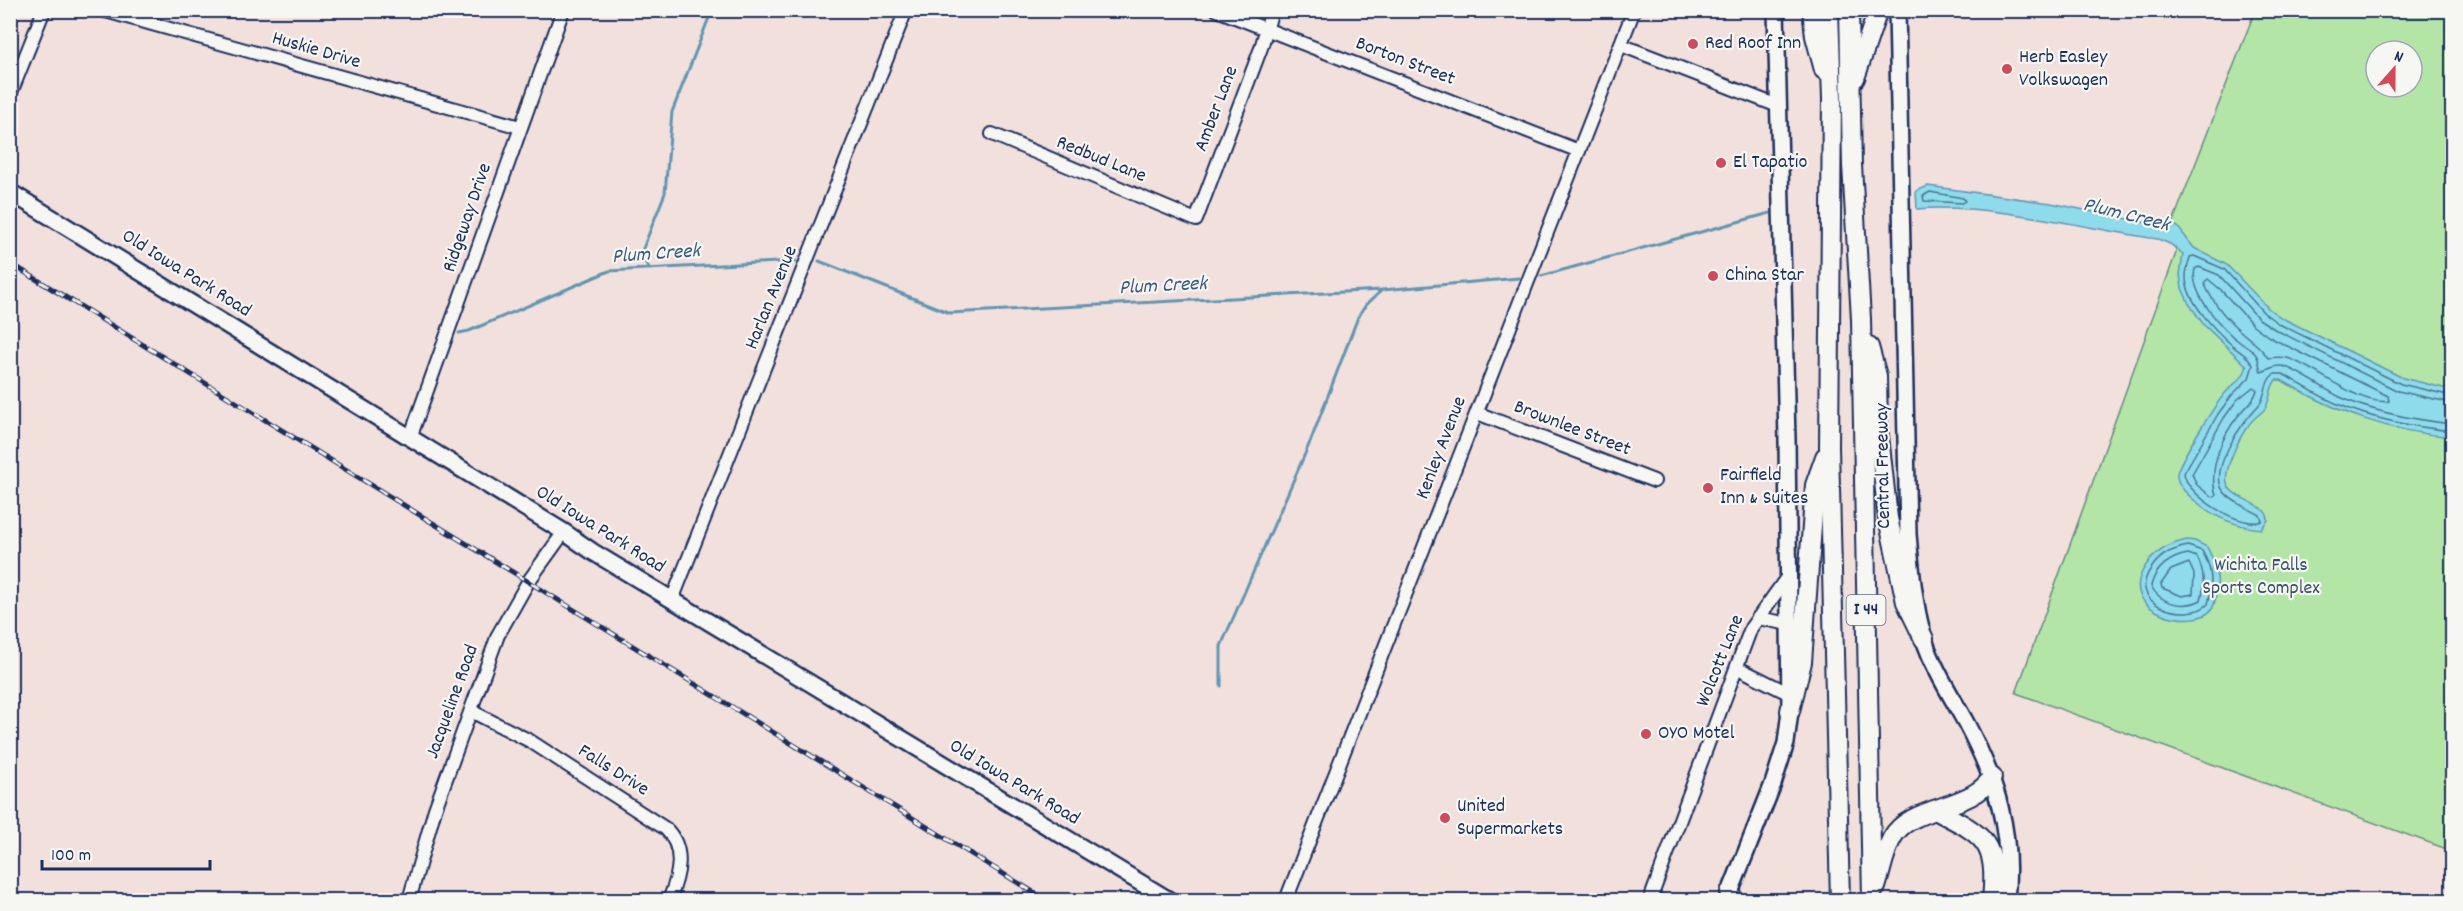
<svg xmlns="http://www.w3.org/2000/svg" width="2463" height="911" font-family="Dekko,sans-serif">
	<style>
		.green { fill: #b3e5a6; stroke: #678a82; stroke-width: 1.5; fill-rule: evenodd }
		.water { fill: #8ddbeb; stroke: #5f96b3; stroke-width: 1.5 }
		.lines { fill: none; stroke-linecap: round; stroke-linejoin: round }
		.shore { stroke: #497496; stroke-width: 1.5 }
		.stream { stroke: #5f96b3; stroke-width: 3 }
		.minor-casing { stroke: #1b2f5e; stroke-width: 16 }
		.major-casing { stroke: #1b2f5e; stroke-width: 20 }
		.highway-casing { stroke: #1b2f5e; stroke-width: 22 }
		.minor { stroke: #f6f6f2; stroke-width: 12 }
		.major { stroke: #f6f6f2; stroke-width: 15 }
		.highway { stroke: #f6f6f2; stroke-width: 18 }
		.rail-casing { stroke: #1b2f5e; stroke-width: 5 }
		.rail { stroke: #f6f6f2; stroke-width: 3; stroke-dasharray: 9; stroke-linecap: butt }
		.poi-dot { fill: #d1495b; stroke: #f6f6f2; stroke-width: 2 }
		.labels { text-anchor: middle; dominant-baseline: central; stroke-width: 4.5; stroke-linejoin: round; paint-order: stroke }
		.shield { fill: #f6f6f2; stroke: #5d6b8a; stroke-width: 1.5 }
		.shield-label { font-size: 18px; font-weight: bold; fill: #1b2f5e }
		.poi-label { font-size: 20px; fill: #1b2f5e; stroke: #f6f6f2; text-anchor: start }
		.street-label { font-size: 20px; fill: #1b2f5e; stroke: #f6f6f2 }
		.park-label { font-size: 20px; fill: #39536c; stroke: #f6f6f2 }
		.water-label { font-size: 21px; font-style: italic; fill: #385a81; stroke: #f6f6f2 }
	</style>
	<rect width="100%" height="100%" fill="#f1e0dc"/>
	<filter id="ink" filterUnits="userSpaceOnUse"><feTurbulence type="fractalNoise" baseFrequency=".0167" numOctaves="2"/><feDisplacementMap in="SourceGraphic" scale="12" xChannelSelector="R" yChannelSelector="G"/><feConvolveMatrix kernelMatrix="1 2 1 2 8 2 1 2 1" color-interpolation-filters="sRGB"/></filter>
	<g filter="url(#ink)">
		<!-- green -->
		<path class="green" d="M 2255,11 L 2452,11 L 2452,851 L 2016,693 L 2176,253 L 2172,224 ZM 2376,51 L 2412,51 L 2412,87 L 2376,87 Z"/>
		<!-- water -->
		<g class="water">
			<path d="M 1928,186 L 2051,203 L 2162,226 L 2170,223 L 2178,227 L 2194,248 L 2227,265 L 2269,309 L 2282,318 L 2403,378 L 2452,390 L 2452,437 C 2386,431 2338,413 2281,380 L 2276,380 C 2269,388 2271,401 2264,410 C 2259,415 2252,419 2248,426 C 2240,436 2221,474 2228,486 C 2236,501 2268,503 2268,520 L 2261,529 C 2239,527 2215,518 2198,503 C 2190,497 2176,485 2177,474 C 2179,461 2217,401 2228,390 C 2237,381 2243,379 2247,366 L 2204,325 L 2189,304 L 2182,288 L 2180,275 L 2183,254 L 2170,244 L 2158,239 C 2083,228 1991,203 1917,209 L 1916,191 Z"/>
			<path d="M 2187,540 L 2195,541 L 2207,547 C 2215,561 2219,575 2217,591 C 2216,596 2215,604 2212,609 C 2197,631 2119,614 2143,570 C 2153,552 2168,544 2187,540 Z"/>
		</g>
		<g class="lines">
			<!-- shore -->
			<g class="shore">
				<path d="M 1930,192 L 1963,198 L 1965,201 L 1962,203 L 1924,201 L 1923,196 Z"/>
				<path d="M 2208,279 L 2221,290 L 2253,325 L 2269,337 L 2388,396 L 2389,401 C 2360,407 2313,365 2287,358 C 2281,357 2274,357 2268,358 C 2261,347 2254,343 2245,335 C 2228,321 2213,303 2204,283 Z"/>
				<path d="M 2253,387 L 2257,390 C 2254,401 2246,407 2238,416 C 2222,436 2208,469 2216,495 L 2212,497 L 2197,485 L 2192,474 L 2224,418 L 2237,400 Z"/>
				<path d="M 2452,396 L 2401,384 L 2279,324 L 2264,313 L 2224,269 L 2194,256 L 2190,257 C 2189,263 2186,269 2186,276 C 2185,300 2216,331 2233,346 C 2240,353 2248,355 2253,365 L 2249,378 L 2232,395 L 2218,414 L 2184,473 C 2186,496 2241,529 2262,521 L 2260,515 C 2248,508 2233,503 2224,492 C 2207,471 2243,421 2258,406 C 2267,397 2263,382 2274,374 L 2283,374 C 2302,385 2320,397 2340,405 C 2375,420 2415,427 2452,431"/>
				<path d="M 2452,403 L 2398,391 L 2276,330 L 2259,319 L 2219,275 L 2199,267 L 2195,269 C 2189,293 2223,330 2241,343 C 2246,347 2252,349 2256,355 C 2260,361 2259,366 2261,372 C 2269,370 2273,365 2282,366 C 2297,369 2325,390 2340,397 C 2372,412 2417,420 2452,424"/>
				<path d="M 2188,546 L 2202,551 C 2212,567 2213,586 2208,604 C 2188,624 2123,605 2152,567 C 2161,554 2173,549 2188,546 Z"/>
				<path d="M 2188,554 L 2197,557 C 2204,571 2205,585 2201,600 C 2184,609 2160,604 2151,586 C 2155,568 2170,557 2188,554 Z"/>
				<path d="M 2189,563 L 2194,574 L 2193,594 L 2182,596 L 2162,588 L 2161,584 L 2171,570 Z"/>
			</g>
			<!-- stream -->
			<g class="stream">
				<path d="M 819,261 L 950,313 L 1382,290 L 1519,278"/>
				<path d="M 650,269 L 643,259 L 642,251 L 665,193 L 672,112 L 712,10"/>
				<path d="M 1541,276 L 1770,213"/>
				<path d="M 459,333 L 469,331 L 609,271 L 796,261"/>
				<path d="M 1221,686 L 1221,646 L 1311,440 L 1358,317 L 1366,305 L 1382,290"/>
			</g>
			<!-- minor casing -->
			<g class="minor-casing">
				<g id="minor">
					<path d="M 102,10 L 520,127"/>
					<path d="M 1217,10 L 1579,151"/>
					<path d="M 1621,45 L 1778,106"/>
					<path d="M 10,95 L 44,10"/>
					<path d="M 992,134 L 1196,220 L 1261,48 L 1272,10"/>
					<path d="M 1477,413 L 1654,481"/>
					<path d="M 410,438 L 563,10"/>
					<path d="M 672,600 L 906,10"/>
					<path d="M 1758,618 L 1789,624"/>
					<path d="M 1738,668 L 1790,694"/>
					<path d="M 471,711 L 530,741 L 666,829 C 686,849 679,876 669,900"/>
					<path d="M 409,900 L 435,809 L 498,635 L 528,582 L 564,532"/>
					<path d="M 1286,900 L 1634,10"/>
					<path d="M 1650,900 L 1751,628 L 1788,576"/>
				</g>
			</g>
			<!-- major casing -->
			<g class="major-casing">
				<g id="major">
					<path d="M 1897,10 L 1908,534 C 1911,569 1914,605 1924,639 C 1933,667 1950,694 1965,721 C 1997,781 2013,832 2006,900"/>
					<path d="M 10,192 L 564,532 L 593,552 L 1169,900"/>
					<path d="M 1727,900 L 1773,784 L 1786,743 L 1790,711 L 1787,439 L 1776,10"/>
				</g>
			</g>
			<!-- highway casing -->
			<g class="highway-casing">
				<g id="highway">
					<path d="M 1812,10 L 1815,36 L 1824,70"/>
					<path d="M 1829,10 L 1832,99 L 1829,447 L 1840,900"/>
					<path d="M 1849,10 L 1852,165 L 1861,319 L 1872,900"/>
					<path d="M 1855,78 L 1878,10"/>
					<path d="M 1869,347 L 1877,376 L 1878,427 L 1888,518 L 1906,602 L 1924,639"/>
					<path d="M 1790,711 L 1802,662 L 1815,485 L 1825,457"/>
					<path d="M 1935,810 C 1984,835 1998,841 1992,900"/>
					<path d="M 1876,887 C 1881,872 1884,853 1892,838 C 1909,805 1973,810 1992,777"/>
					<path d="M 1730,892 L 1732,900"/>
				</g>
			</g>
			<!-- minor -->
			<use href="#minor" class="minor"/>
			<!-- major -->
			<use href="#major" class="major"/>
			<!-- highway -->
			<use href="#highway" class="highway"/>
			<!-- rail casing -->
			<g class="rail-casing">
				<path id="rail" d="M 10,263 L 1046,900"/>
			</g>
			<!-- rail -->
			<use href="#rail" class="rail"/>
		</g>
	</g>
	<!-- markers -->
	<g class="poi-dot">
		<circle cx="1693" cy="44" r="6"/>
		<circle cx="2007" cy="69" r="6"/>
		<circle cx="1721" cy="163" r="6"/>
		<circle cx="1713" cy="276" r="6"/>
		<circle cx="1708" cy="488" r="6"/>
		<circle cx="1646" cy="734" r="6"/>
		<circle cx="1445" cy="818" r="6"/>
	</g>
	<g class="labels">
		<!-- shield labels -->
		<rect class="shield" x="1846.5" y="595" width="39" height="30" rx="4.5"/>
		<g class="shield-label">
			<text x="1866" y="610">I 44</text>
		</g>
		<!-- poi labels -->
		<g class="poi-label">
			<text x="1705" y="44">Red Roof Inn</text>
			<text x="2019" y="58">Herb Easley<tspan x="2019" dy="23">Volkswagen</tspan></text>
			<text x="1733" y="163">El Tapatio</text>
			<text x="1725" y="276">China Star</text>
			<text x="1720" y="476">Fairfield<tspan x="1720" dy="23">Inn &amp; Suites</tspan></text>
			<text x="1658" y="734">OYO Motel</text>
			<text x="1457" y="807">United<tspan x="1457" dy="23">Supermarkets</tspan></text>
		</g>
		<!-- street labels -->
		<g class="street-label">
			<text transform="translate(316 51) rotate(16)">Huskie Drive</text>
			<text transform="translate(1405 62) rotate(21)">Borton Street</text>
			<text transform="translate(1217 109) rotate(-69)">Amber Lane</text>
			<text transform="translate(1101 160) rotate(22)">Redbud Lane</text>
			<text transform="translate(468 218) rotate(-71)">Ridgeway Drive</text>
			<text transform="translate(186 274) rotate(32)">Old Iowa Park Road</text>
			<text transform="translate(772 298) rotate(-68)">Harlan Avenue</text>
			<text transform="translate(1572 429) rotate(21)">Brownlee Street</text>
			<text transform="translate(1442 448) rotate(-69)">Kenley Avenue</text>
			<text transform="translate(1884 466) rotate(-91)">Central Freeway</text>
			<text transform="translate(600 530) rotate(32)">Old Iowa Park Road</text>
			<text transform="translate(1721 661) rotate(-68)">Wolcott Lane</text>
			<text transform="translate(453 702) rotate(-70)">Jacqueline Road</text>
			<text transform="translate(613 771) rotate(32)">Falls Drive</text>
			<text transform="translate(1014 783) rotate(31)">Old Iowa Park Road</text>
		</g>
		<!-- park labels -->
		<g class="park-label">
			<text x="2261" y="566">Wichita Falls<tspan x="2261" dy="23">Sports Complex</tspan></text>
		</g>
		<!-- water labels -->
		<g class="water-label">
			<text transform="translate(2126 216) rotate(14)">Plum Creek</text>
			<text transform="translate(656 255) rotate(-4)">Plum Creek</text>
			<text transform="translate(1163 287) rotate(-3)">Plum Creek</text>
		</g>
	</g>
	<!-- margin -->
	<rect width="2463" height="911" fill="none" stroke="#f6f6f2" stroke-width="36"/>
	<rect x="18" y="18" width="2427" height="875" fill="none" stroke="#1b2f5e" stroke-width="2" filter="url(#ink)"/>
	<!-- north arrow -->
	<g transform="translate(2394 69) rotate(21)"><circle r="28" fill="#f6f6f2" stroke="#9ea6b7" stroke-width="1.5"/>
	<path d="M0-4.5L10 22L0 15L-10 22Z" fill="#d1495b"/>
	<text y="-9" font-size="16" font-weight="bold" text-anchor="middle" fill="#1b2f5e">N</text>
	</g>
	<!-- scale -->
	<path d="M42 860v9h168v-9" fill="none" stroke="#1b2f5e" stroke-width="3"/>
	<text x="51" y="860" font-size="18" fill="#1b2f5e" stroke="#f6f6f2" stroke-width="4.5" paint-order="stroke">100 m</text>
</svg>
